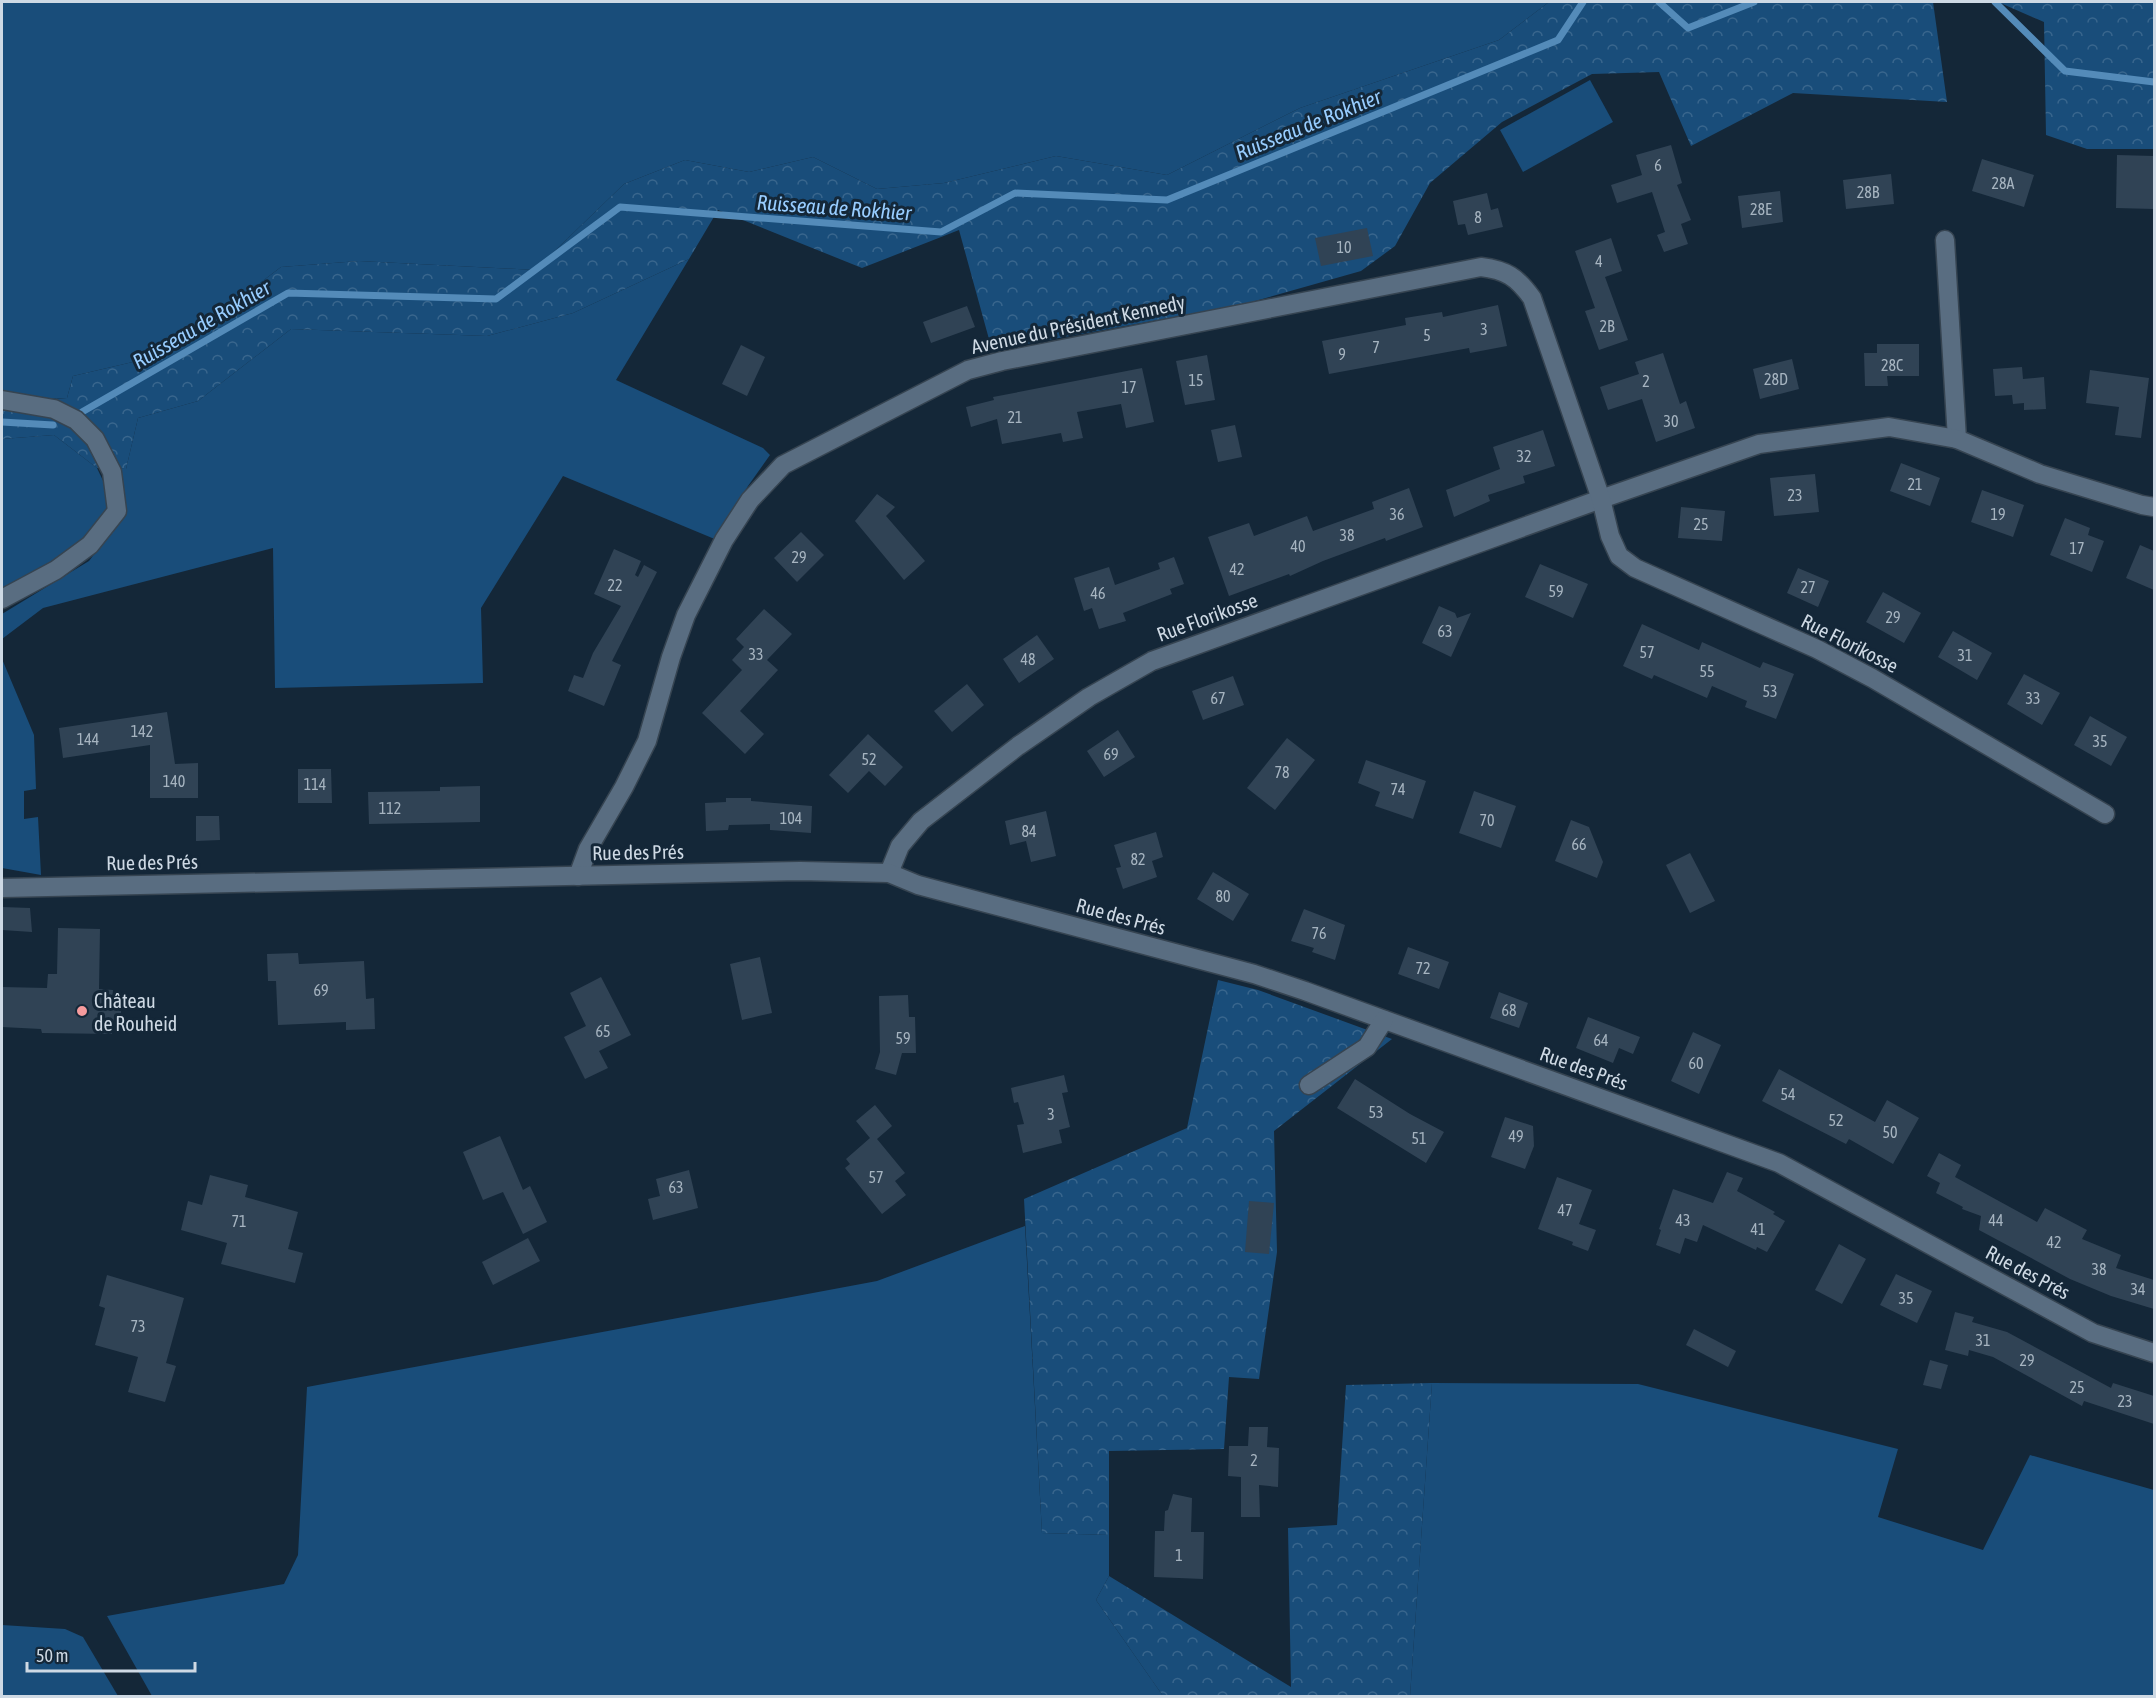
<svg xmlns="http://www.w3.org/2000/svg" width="2156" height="1698" font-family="'Asap Condensed',sans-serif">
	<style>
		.grass { fill: #194d7a }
		.forest { fill: url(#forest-crowns) }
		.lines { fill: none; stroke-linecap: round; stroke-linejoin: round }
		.stream { stroke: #548bb9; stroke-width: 7 }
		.building { fill: #304355 }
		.street-casing { stroke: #364451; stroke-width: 21 }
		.street { stroke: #596d81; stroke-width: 18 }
		.poi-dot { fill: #f59b9d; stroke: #142738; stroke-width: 2 }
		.labels { text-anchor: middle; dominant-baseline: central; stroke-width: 6; stroke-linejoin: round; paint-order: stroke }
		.number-label { font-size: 16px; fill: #a6b4c0 }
		.street-label { font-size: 20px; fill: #ced9e4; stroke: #142738 }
		.poi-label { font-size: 20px; fill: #ced9e4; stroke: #142738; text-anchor: start }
		.water-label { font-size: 21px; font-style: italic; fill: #98cdff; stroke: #142738 }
	</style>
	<defs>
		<pattern id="forest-crowns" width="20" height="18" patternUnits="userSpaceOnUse" patternTransform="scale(1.5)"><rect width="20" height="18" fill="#194d7a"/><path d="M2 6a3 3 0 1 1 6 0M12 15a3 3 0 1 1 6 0" fill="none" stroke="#39668d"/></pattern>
	</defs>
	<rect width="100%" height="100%" fill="#142738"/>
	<!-- grass -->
	<g class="grass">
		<path d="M 2,2 L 1549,2 L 1499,40 L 1300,108 L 1167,175 L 1056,156 L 944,183 L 877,189 L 813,157 L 749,172 L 685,160 L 624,184 L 535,270 L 359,261 L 281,267 L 167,354 L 73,376 L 67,398 L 28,400 L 2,395 Z"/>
		<path d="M 1590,80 L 1613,122 L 1523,172 L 1500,130 Z"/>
		<path d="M 689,259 L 616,380 L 763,448 L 770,455 L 748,486 L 717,540 L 563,476 L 481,608 L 483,683 L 275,688 L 273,548 L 43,608 L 2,639 L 2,614 L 89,561 L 125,513 L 120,469 L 126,469 L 138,418 L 198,401 L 291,329 L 487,336 L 573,313 Z"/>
		<path d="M 54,435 L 97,468 L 106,487 L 108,522 L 37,575 L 2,595 L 2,439 Z"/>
		<path d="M 2,659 L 34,735 L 36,789 L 24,791 L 24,819 L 38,817 L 41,875 L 2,868 Z"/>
		<path d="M 1025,1226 L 1042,1533 L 1109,1535 L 1109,1576 L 1096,1600 L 1163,1696 L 152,1696 L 107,1616 L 284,1584 L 298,1555 L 307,1387 L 877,1281 Z"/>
		<path d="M 1432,1383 L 1638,1384 L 1898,1449 L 1878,1517 L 1983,1550 L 2030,1455 L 2154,1490 L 2154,1696 L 1410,1696 Z"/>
		<path d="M 2,1625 L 65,1629 L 83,1637 L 118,1696 L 2,1696 Z"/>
	</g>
	<!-- forest -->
	<g class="forest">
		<path d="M 1549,2 L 1933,2 L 1947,102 L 1793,93 L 1691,146 L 1659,72 L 1592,74 L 1502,122 L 1430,183 L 1395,246 L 1361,271 L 1241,305 L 992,350 L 959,230 L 862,268 L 718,210 L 689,259 L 573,313 L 487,336 L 291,329 L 198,401 L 138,418 L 126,469 L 97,468 L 54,435 L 2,439 L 2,403 L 67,398 L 73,376 L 167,354 L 281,267 L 359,261 L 535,270 L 624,184 L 685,160 L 749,172 L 813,157 L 877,189 L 944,183 L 1056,156 L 1167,175 L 1300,108 L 1499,40 Z"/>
		<path d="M 1998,2 L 2154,3 L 2154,149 L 2087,149 L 2046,135 L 2044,22 Z"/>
		<path d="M 1218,980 L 1258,990 L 1392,1039 L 1274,1131 L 1277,1252 L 1259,1379 L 1229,1377 L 1224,1449 L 1109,1451 L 1109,1535 L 1042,1533 L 1024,1199 L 1187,1128 Z"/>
		<path d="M 1432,1383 L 1410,1696 L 1163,1696 L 1096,1600 L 1109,1576 L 1291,1687 L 1288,1528 L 1337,1525 L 1346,1385 Z"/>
	</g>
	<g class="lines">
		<!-- stream -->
		<g class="stream">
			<path d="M 1659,2 L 1688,28 L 1754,2"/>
			<path d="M 1995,2 L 2065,71 L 2154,82"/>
			<path d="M 82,412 L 288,293 L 496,299 L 620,207 L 941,232 L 1015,193 L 1167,200 L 1558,40 L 1583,2"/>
			<path d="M 2,422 L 53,425"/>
		</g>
	</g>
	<!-- building -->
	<g class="building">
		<path d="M 1671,145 L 1682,183 L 1677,185 L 1691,220 L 1681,224 L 1688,244 L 1664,252 L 1657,235 L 1665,232 L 1652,192 L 1617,203 L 1611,185 L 1642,175 L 1636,155 Z"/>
		<path d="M 2117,155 L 2154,156 L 2154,209 L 2116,208 Z"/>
		<path d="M 1982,159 L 2034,175 L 2024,207 L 1972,191 Z"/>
		<path d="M 1891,174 L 1894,204 L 1846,209 L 1843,180 Z"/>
		<path d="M 1780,191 L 1783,222 L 1742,228 L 1738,196 Z"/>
		<path d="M 1487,193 L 1491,210 L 1498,208 L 1503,227 L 1468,235 L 1465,224 L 1458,225 L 1453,201 Z"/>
		<path d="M 1367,228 L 1373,256 L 1321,266 L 1315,238 Z"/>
		<path d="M 1611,238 L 1622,271 L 1605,277 L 1628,340 L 1599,350 L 1585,311 L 1595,308 L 1575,251 Z"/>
		<path d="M 1498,305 L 1507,346 L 1470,353 L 1469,348 L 1329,374 L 1322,341 L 1406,325 L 1405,318 L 1442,312 L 1443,317 Z"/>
		<path d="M 967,306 L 975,327 L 931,343 L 923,322 Z"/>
		<path d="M 1877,344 L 1919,344 L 1919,376 L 1887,376 L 1888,386 L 1865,386 L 1864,353 L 1877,353 Z"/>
		<path d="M 741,345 L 765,357 L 747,396 L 722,384 Z"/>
		<path d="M 1663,353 L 1680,404 L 1686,401 L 1695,428 L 1656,442 L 1642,399 L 1608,410 L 1600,387 L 1639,374 L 1635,362 Z"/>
		<path d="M 1207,355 L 1215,400 L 1185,405 L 1176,361 Z"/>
		<path d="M 1792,359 L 1799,389 L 1760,399 L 1753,369 Z"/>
		<path d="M 2022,367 L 2023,379 L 2044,377 L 2046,409 L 2024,410 L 2024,403 L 2013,404 L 2012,395 L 1995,396 L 1993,369 Z"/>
		<path d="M 1142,368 L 1154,422 L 1126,428 L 1121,404 L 1077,412 L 1083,438 L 1063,442 L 1061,433 L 1002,444 L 997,419 L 971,427 L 966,407 L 994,400 L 993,397 Z"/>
		<path d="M 2090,370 L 2149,378 L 2141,438 L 2115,435 L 2119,407 L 2086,403 Z"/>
		<path d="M 1235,425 L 1242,457 L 1218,462 L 1211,430 Z"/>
		<path d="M 1543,430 L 1555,466 L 1523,476 L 1525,483 L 1488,495 L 1490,501 L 1454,517 L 1446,490 L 1500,469 L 1493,447 Z"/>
		<path d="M 1901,463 L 1940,478 L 1930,506 L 1890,491 Z"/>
		<path d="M 1815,474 L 1819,512 L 1774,516 L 1770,478 Z"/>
		<path d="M 1409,488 L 1423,527 L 1386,541 L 1385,538 L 1323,561 L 1290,576 L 1289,574 L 1229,596 L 1208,537 L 1249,523 L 1254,536 L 1307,516 L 1313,531 L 1374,509 L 1372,502 Z"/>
		<path d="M 1982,490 L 2024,505 L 2013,537 L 1971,522 Z"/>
		<path d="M 877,494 L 895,507 L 886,516 L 925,561 L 904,580 L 855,521 Z"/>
		<path d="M 1681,507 L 1725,511 L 1722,541 L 1678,538 Z"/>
		<path d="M 2065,518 L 2090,528 L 2088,535 L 2104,541 L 2092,572 L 2050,555 Z"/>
		<path d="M 801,532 L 824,555 L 797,582 L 774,558 Z"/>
		<path d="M 2140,545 L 2154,551 L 2154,590 L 2126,578 Z"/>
		<path d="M 614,549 L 641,561 L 635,575 L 638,577 L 644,565 L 657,572 L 612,661 L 621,665 L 604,706 L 568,691 L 574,675 L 583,678 L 593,653 L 621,606 L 594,594 Z"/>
		<path d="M 1174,557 L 1184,584 L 1170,589 L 1172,594 L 1123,613 L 1126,621 L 1099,629 L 1092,608 L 1084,611 L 1074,578 L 1109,567 L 1115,585 L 1160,569 L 1158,563 Z"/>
		<path d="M 1540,564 L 1588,584 L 1573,618 L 1525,597 Z"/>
		<path d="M 1798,568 L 1829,581 L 1818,607 L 1787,593 Z"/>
		<path d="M 1883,592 L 1921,613 L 1904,643 L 1866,622 Z"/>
		<path d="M 1439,606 L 1455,613 L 1457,618 L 1471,613 L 1451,657 L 1422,643 Z"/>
		<path d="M 764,609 L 792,634 L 767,660 L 778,670 L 740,711 L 764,734 L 745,754 L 702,713 L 742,670 L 732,660 L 744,647 L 736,639 Z"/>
		<path d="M 1642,624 L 1699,650 L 1702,642 L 1760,668 L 1763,662 L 1794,674 L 1776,719 L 1745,707 L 1747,701 L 1712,686 L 1707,698 L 1654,675 L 1652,679 L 1623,666 Z"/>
		<path d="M 1953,631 L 1992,653 L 1977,680 L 1938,657 Z"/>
		<path d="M 1037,635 L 1054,659 L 1019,683 L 1003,659 Z"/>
		<path d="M 2024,674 L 2060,693 L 2042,725 L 2007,704 Z"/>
		<path d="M 1233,676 L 1244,705 L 1203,720 L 1192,691 Z"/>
		<path d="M 967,684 L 984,705 L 952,732 L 934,711 Z"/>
		<path d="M 167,712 L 175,764 L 198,763 L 198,798 L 150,798 L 150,745 L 63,758 L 59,728 Z"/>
		<path d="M 2090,716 L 2127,737 L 2111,766 L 2074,745 Z"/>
		<path d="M 1118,730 L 1135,757 L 1104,777 L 1087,751 Z"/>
		<path d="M 868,734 L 903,767 L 885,786 L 869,771 L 848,793 L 829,775 Z"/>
		<path d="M 1287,738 L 1315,760 L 1275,810 L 1247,788 Z"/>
		<path d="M 1366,760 L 1426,781 L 1413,819 L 1375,806 L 1380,792 L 1358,783 Z"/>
		<path d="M 298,769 L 331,769 L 332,803 L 298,803 Z"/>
		<path d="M 480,786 L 480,822 L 369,824 L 368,792 L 440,791 L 440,787 Z"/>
		<path d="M 1474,791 L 1516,806 L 1501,848 L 1459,833 Z"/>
		<path d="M 726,798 L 751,798 L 751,801 L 812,806 L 811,833 L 770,830 L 770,824 L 729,825 L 728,830 L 706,831 L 705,803 L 726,802 Z"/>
		<path d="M 1046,811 L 1056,856 L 1031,862 L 1026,841 L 1010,845 L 1005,821 Z"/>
		<path d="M 196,816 L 219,816 L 220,840 L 196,841 Z"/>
		<path d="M 1571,820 L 1589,827 L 1603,862 L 1597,878 L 1555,861 Z"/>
		<path d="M 1156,832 L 1163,857 L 1152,861 L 1157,877 L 1123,889 L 1116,868 L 1121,867 L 1114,845 Z"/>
		<path d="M 1690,853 L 1715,901 L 1690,913 L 1666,865 Z"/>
		<path d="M 1213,872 L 1249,894 L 1233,921 L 1197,899 Z"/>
		<path d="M 2,907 L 30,908 L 32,932 L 2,930 Z"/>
		<path d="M 1304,909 L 1345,925 L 1335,960 L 1312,952 L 1314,948 L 1291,941 Z"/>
		<path d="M 58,928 L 100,929 L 99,989 L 113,990 L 112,1001 L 121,1001 L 121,1022 L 112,1022 L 112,1034 L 42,1033 L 41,1029 L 2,1027 L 2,987 L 47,988 L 48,974 L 57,974 Z"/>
		<path d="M 1408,947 L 1449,962 L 1439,989 L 1398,974 Z"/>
		<path d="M 298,953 L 299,964 L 364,961 L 366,999 L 374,998 L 375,1029 L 346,1030 L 346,1022 L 278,1025 L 276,981 L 268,981 L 267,954 Z"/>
		<path d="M 760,957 L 772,1013 L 742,1020 L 730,964 Z"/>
		<path d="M 601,977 L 631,1035 L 599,1051 L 608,1068 L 585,1079 L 564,1037 L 586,1026 L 570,993 Z"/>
		<path d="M 1499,992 L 1528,1003 L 1519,1028 L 1490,1018 Z"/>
		<path d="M 908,995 L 909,1017 L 915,1017 L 916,1053 L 902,1053 L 896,1075 L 875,1069 L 880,1052 L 879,996 Z"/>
		<path d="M 1588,1017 L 1640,1037 L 1633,1054 L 1619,1048 L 1613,1063 L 1576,1048 Z"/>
		<path d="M 1693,1032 L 1721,1045 L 1699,1094 L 1671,1081 Z"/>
		<path d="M 1779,1069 L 1875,1122 L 1887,1100 L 1919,1118 L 1893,1164 L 1849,1139 L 1846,1144 L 1762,1101 Z"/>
		<path d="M 1064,1075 L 1068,1092 L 1062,1093 L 1070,1127 L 1059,1130 L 1062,1143 L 1023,1153 L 1017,1125 L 1024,1124 L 1018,1102 L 1014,1103 L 1011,1088 Z"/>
		<path d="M 1355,1079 L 1410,1114 L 1444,1132 L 1426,1163 L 1337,1108 Z"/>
		<path d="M 875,1105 L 892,1126 L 877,1139 L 905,1173 L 895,1181 L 906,1195 L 882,1214 L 845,1168 L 850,1164 L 846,1159 L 870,1138 L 856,1121 Z"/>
		<path d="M 1505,1117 L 1533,1126 L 1534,1146 L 1525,1169 L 1491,1157 Z"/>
		<path d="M 500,1136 L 523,1190 L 530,1186 L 547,1222 L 523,1234 L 503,1192 L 483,1200 L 463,1152 Z"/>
		<path d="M 1939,1153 L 1961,1165 L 1955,1177 L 2037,1222 L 2045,1208 L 2087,1230 L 2082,1239 L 2121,1255 L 2116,1268 L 2154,1280 L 2154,1309 L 2111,1296 L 2070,1279 L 1979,1230 L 1981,1216 L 1962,1209 L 1963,1207 L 1936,1193 L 1940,1183 L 1927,1176 Z"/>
		<path d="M 689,1170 L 698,1208 L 653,1220 L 648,1199 L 660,1196 L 656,1179 Z"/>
		<path d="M 1727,1172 L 1743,1178 L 1737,1191 L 1775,1212 L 1773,1214 L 1785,1221 L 1767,1252 L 1757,1247 L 1756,1250 L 1703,1225 L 1697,1242 L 1685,1238 L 1680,1254 L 1656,1245 L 1661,1230 L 1659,1229 L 1673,1189 L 1713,1203 Z"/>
		<path d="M 210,1175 L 248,1185 L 245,1197 L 298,1212 L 288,1249 L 303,1253 L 295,1283 L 221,1264 L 227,1243 L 181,1230 L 188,1201 L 202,1205 Z"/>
		<path d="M 1557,1177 L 1592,1190 L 1579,1224 L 1596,1230 L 1588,1251 L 1572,1245 L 1573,1242 L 1538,1229 Z"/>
		<path d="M 1249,1201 L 1274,1203 L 1269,1254 L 1245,1252 Z"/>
		<path d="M 528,1238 L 540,1261 L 493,1285 L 482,1262 Z"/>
		<path d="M 1839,1244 L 1866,1259 L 1842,1304 L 1815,1290 Z"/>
		<path d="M 1896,1274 L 1932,1291 L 1917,1323 L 1880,1305 Z"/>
		<path d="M 107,1275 L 184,1298 L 166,1363 L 176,1366 L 165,1402 L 128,1392 L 138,1357 L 95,1345 L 105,1308 L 99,1306 Z"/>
		<path d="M 1955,1312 L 1974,1317 L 1972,1322 L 2007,1332 L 2111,1388 L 2113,1383 L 2154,1396 L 2154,1424 L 2084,1401 L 2082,1406 L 1993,1357 L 1969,1350 L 1968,1356 L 1945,1350 Z"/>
		<path d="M 1694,1329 L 1736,1351 L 1728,1367 L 1686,1345 Z"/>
		<path d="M 1930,1360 L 1948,1365 L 1941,1389 L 1923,1385 Z"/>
		<path d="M 1249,1427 L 1268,1427 L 1267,1447 L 1279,1448 L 1278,1487 L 1259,1485 L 1260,1517 L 1241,1517 L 1241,1477 L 1228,1476 L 1229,1446 L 1248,1446 Z"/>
		<path d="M 1173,1494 L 1192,1498 L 1191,1532 L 1204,1532 L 1203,1579 L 1154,1577 L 1155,1531 L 1164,1531 L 1165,1511 L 1168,1510 Z"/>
	</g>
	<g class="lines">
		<!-- street casing -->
		<g class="street-casing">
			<g id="street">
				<path d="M 1945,240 L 1957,439"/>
				<path d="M 2,400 L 54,409 L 76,420 L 95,439 L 112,472 L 117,511 L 90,545 L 56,570 L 2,599"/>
				<path d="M 889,873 L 900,846 L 921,821 L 1018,746 L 1089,697 L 1152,661 L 1601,499 L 1759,444 L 1889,427 L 1957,439 L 2040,474 L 2142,505 L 2154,507"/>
				<path d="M 578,876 L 588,849 L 624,787 L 647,741 L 671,657 L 686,615 L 724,540 L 750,500 L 783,465 L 968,370 L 1002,361 L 1481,267 C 1506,270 1517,277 1532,298 L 1601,499 L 1610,536 L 1619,556 L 1635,568 L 1817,649 L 1872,678 L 2105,814"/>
				<path d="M 2,888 L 800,871 L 889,873 L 918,885 L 1254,974 L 1305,991 L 1779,1163 L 2093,1333 L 2154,1353"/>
				<path d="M 1309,1085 L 1367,1047 L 1384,1020"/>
			</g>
		</g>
		<!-- street -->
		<use href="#street" class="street"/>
	</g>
	<!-- markers -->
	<circle class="poi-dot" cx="82" cy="1011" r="6"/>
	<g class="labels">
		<!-- number labels -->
		<g class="number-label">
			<text x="1658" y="165">6</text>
			<text x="2003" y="183">28A</text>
			<text x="1868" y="192">28B</text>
			<text x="1761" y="209">28E</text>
			<text x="1478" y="217">8</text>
			<text x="1344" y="247">10</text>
			<text x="1599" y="261">4</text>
			<text x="1607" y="326">2B</text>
			<text x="1484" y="329">3</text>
			<text x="1427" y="335">5</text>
			<text x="1376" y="347">7</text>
			<text x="1342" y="354">9</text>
			<text x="1892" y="365">28C</text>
			<text x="1776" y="379">28D</text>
			<text x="1196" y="380">15</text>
			<text x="1646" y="381">2</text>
			<text x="1129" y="387">17</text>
			<text x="1015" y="417">21</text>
			<text x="1671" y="421">30</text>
			<text x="1524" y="456">32</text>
			<text x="1915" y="484">21</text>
			<text x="1795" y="495">23</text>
			<text x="1397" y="514">36</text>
			<text x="1998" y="514">19</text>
			<text x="1701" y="524">25</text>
			<text x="1347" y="535">38</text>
			<text x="1298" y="546">40</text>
			<text x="2077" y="548">17</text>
			<text x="799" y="557">29</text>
			<text x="1237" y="569">42</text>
			<text x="615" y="585">22</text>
			<text x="1808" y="587">27</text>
			<text x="1556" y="591">59</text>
			<text x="1098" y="593">46</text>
			<text x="1893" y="617">29</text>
			<text x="1445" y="631">63</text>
			<text x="1647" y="652">57</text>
			<text x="756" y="654">33</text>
			<text x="1965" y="655">31</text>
			<text x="1028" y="659">48</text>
			<text x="1707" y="671">55</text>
			<text x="1770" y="691">53</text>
			<text x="1218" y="698">67</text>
			<text x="2033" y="698">33</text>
			<text x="142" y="731">142</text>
			<text x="88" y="739">144</text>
			<text x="2100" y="741">35</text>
			<text x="1111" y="754">69</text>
			<text x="869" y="759">52</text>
			<text x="1282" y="772">78</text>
			<text x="174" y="781">140</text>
			<text x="315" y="784">114</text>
			<text x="1398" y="789">74</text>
			<text x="390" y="808">112</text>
			<text x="791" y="818">104</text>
			<text x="1487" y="820">70</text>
			<text x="1029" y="831">84</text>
			<text x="1579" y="844">66</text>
			<text x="1138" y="859">82</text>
			<text x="1223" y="896">80</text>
			<text x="1319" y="933">76</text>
			<text x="1423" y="968">72</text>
			<text x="321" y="990">69</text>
			<text x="1509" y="1010">68</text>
			<text x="603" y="1031">65</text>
			<text x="903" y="1038">59</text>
			<text x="1601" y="1040">64</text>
			<text x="1696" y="1063">60</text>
			<text x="1788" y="1094">54</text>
			<text x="1376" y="1112">53</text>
			<text x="1051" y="1114">3</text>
			<text x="1836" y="1120">52</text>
			<text x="1890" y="1132">50</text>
			<text x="1516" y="1136">49</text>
			<text x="1419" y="1138">51</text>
			<text x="876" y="1177">57</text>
			<text x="676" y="1187">63</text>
			<text x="1565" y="1210">47</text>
			<text x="1683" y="1220">43</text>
			<text x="1996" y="1220">44</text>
			<text x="239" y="1221">71</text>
			<text x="1758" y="1229">41</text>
			<text x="2054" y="1242">42</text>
			<text x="2099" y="1269">38</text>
			<text x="2138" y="1289">34</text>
			<text x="1906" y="1298">35</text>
			<text x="138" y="1326">73</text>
			<text x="1983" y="1340">31</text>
			<text x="2027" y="1360">29</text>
			<text x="2077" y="1387">25</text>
			<text x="2125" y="1401">23</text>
			<text x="1254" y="1460">2</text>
			<text x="1179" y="1555">1</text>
		</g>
		<!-- street labels -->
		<g class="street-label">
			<text transform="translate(1078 324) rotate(-12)">Avenue du Président Kennedy</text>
			<text transform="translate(1207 617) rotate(-20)">Rue Florikosse</text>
			<text transform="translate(1850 643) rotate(27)">Rue Florikosse</text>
			<text transform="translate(638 852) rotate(-1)">Rue des Prés</text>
			<text transform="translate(152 862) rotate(-1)">Rue des Prés</text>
			<text transform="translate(1121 916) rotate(15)">Rue des Prés</text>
			<text transform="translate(1584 1068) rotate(20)">Rue des Prés</text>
			<text transform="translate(2028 1272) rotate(28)">Rue des Prés</text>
		</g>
		<!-- poi labels -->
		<g class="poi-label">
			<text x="94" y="1000">Château<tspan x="94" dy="23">de Rouheid</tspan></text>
		</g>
		<!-- water labels -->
		<g class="water-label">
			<text transform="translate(1308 124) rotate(-22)">Ruisseau de Rokhier</text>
			<text transform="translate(834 207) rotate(4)">Ruisseau de Rokhier</text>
			<text transform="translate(201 324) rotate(-30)">Ruisseau de Rokhier</text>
		</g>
	</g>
	<!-- border -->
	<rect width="2156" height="1698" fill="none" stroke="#ced9e4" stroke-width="6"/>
	<!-- scale -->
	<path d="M27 1662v9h168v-9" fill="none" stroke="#ced9e4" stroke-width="3"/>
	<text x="36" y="1662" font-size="18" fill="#ced9e4" stroke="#142738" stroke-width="4.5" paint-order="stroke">50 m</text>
</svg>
